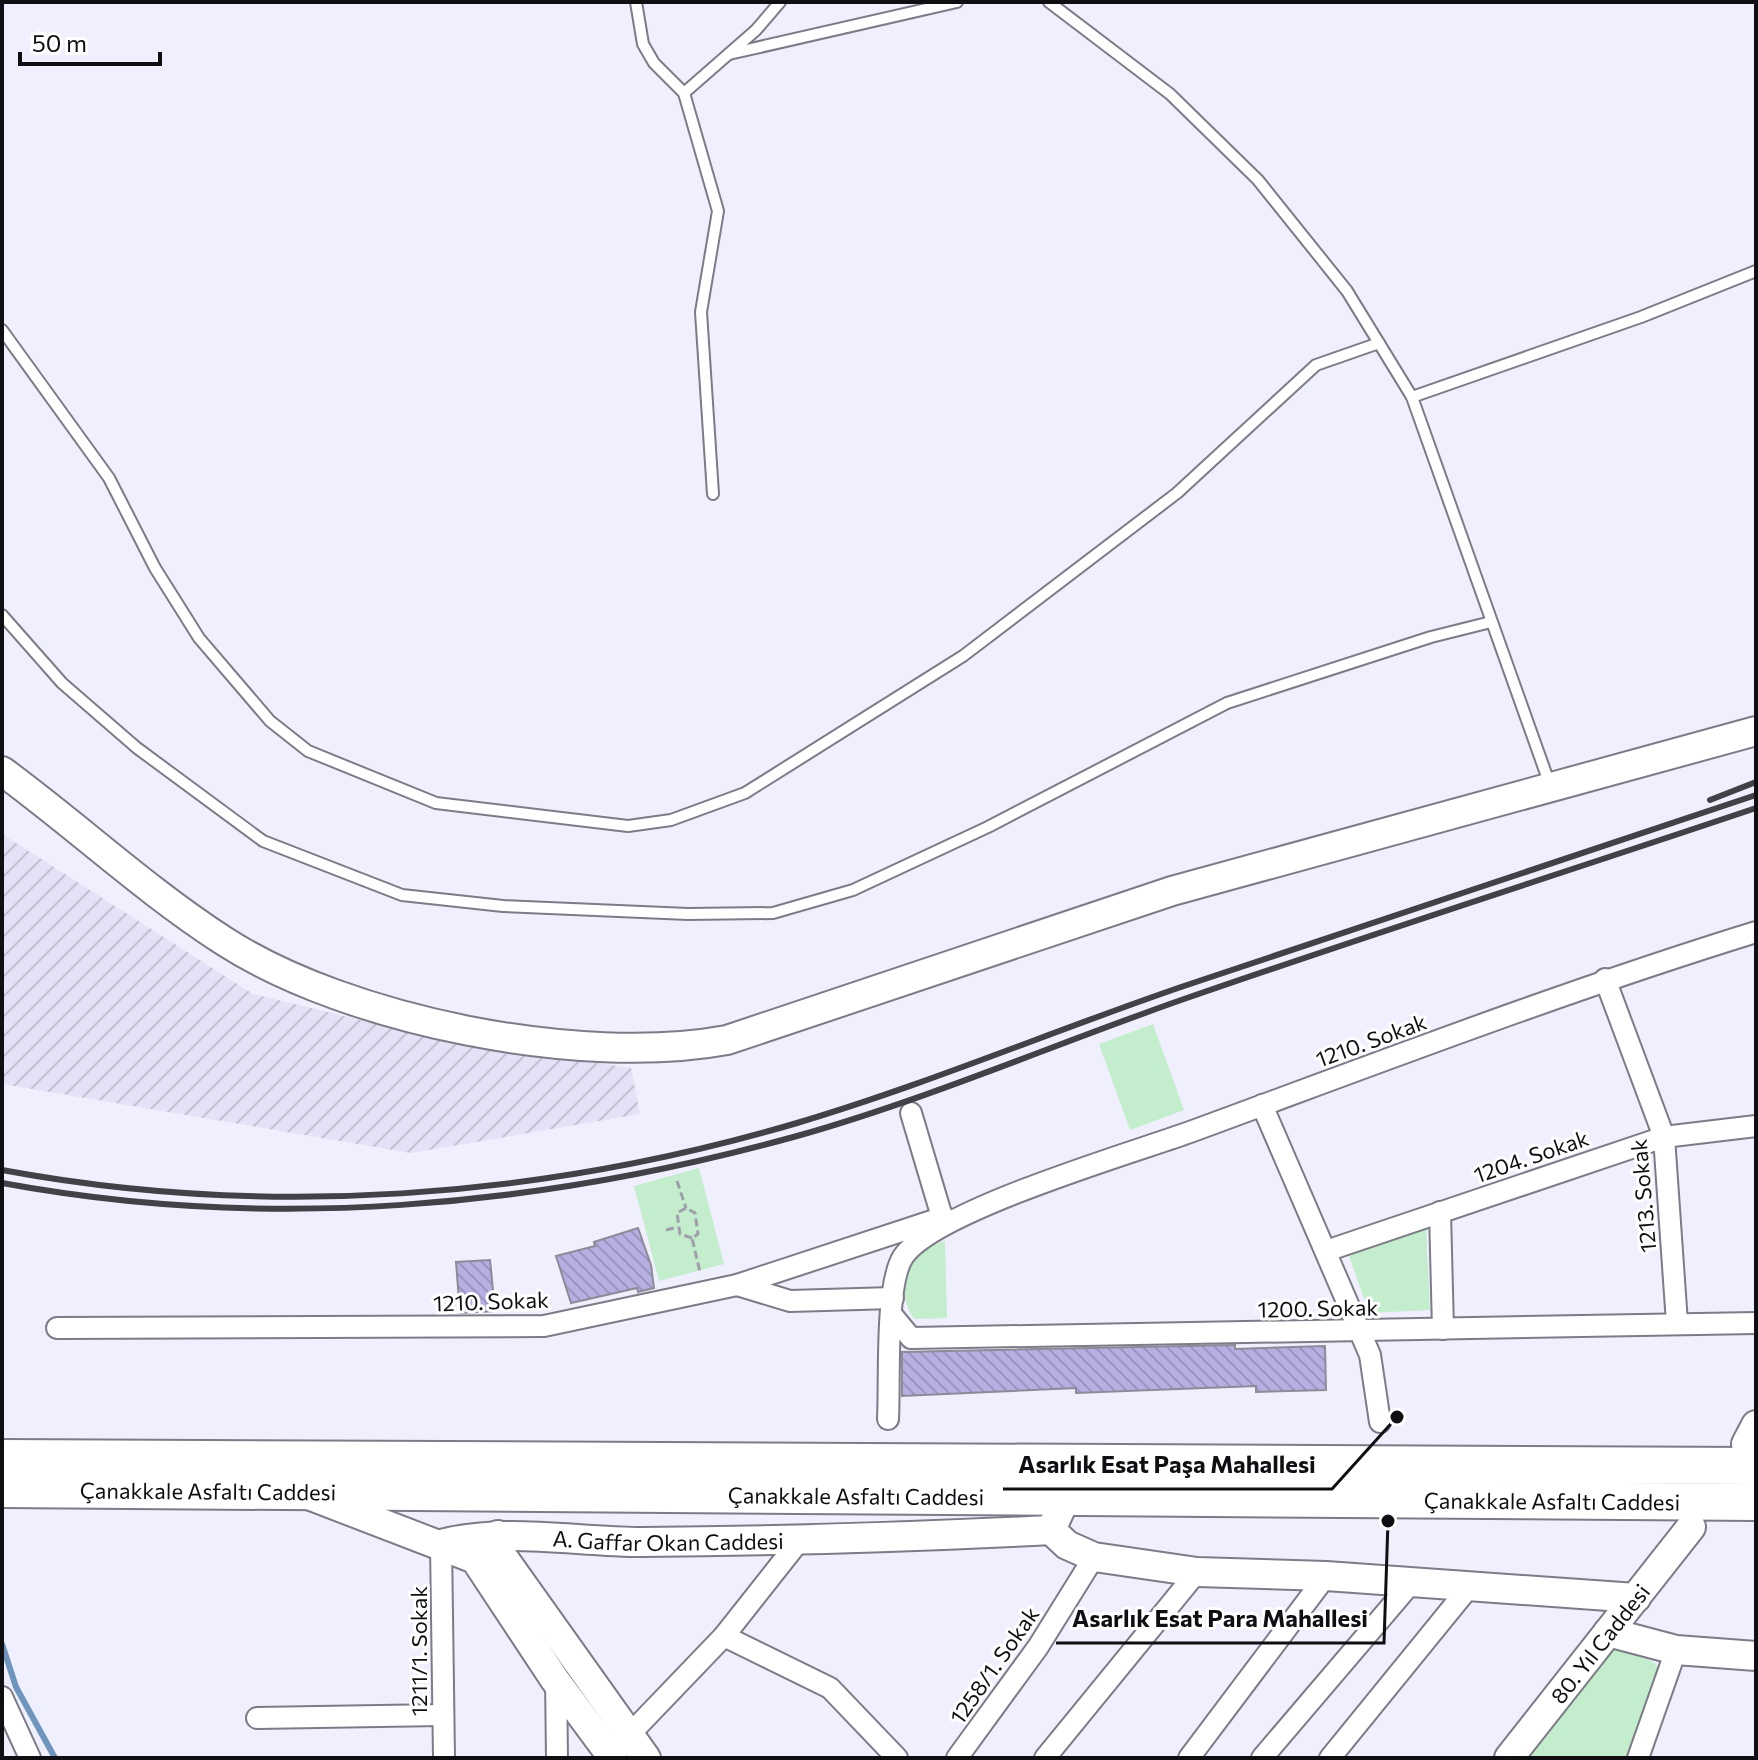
<svg xmlns="http://www.w3.org/2000/svg" width="1758" height="1760" font-family="Commissioner,sans-serif">
	<style>
		.industrial { fill: url(#industrial-furrows) }
		.green { fill: #c3edcd }
		.lines { fill: none; stroke-linecap: round; stroke-linejoin: round }
		.stream { stroke: #6f95bc; stroke-width: 6 }
		.building { fill: url(#building-back-hatch); stroke: #8c8b97; stroke-width: 2 }
		.lane-casing { stroke: #7c7b87; stroke-width: 14 }
		.street-casing { stroke: #7c7b87; stroke-width: 24 }
		.secondary-casing { stroke: #7c7b87; stroke-width: 32 }
		.highway-casing { stroke: #7c7b87; stroke-width: 40 }
		.path { stroke: #a09fa9; stroke-width: 3; stroke-dasharray: 8 4; stroke-linecap: butt }
		.lane { stroke: #fff; stroke-width: 10 }
		.street { stroke: #fff; stroke-width: 20 }
		.secondary { stroke: #fff; stroke-width: 28 }
		.highway { stroke: #fff; stroke-width: 36 }
		.rail { stroke: #414147; stroke-width: 6 }
		.labels { text-anchor: middle; dominant-baseline: central; stroke-width: 6; stroke-linejoin: round; paint-order: stroke }
		.street-label { font-size: 22px; fill: #0f0f13; stroke: #fefefe }
		.leader { fill: none; stroke: #0f0f13; stroke-width: 3 }
		.callout-dot { fill: #0f0f13; stroke: #fefefe; stroke-width: 3 }
		.callout-label { font-size: 24px; text-anchor: middle; font-weight: bold; fill: #0f0f13; stroke: #fefefe; stroke-width: 6; stroke-linejoin: round; paint-order: stroke }
	</style>
	<defs>
		<pattern id="industrial-furrows" width="10" height="10" patternUnits="userSpaceOnUse" patternTransform="scale(2)"><rect width="10" height="10" fill="#e4e2f6"/><path d="M-1 1l2-2M0 10L10 0M9 11l2-2" fill="none" stroke="#c2c1d2"/></pattern>
		<pattern id="building-back-hatch" width="6" height="6" patternUnits="userSpaceOnUse" patternTransform="scale(2)"><rect width="6" height="6" fill="#b6afe2"/><path d="M-1 5l2 2M0 0l6 6M5-1l2 2" fill="none" stroke="#9b95c1"/></pattern>
	</defs>
	<rect width="100%" height="100%" fill="#f0effd"/>
	<!-- industrial -->
	<path class="industrial" d="M 2,834 L 253,994 L 435,1038 L 631,1068 L 640,1114 L 411,1153 L 2,1084 Z"/>
	<!-- green -->
	<g class="green">
		<path d="M 1153,1024 L 1184,1110 L 1130,1130 L 1099,1044 Z"/>
		<path d="M 699,1168 L 724,1264 L 659,1281 L 634,1186 Z"/>
		<path d="M 1426,1226 L 1430,1310 L 1369,1313 L 1348,1253 Z"/>
		<path d="M 945,1241 L 947,1318 L 915,1319 C 908,1312 907,1305 905,1296 C 898,1264 916,1250 945,1241 Z"/>
		<path d="M 1613,1638 L 1656,1664 L 1661,1678 L 1637,1758 L 1528,1758 Z"/>
	</g>
	<g class="lines">
		<!-- stream -->
		<path class="stream" d="M 2,1644 L 16,1687 L 55,1758"/>
	</g>
	<!-- building -->
	<g class="building">
		<path d="M 638,1228 L 651,1265 L 654,1288 L 638,1292 L 637,1288 L 571,1303 L 556,1256 L 595,1246 L 594,1242 Z"/>
		<path d="M 490,1260 L 495,1311 L 460,1313 L 456,1262 Z"/>
		<path d="M 1235,1345 L 1235,1349 L 1325,1346 L 1326,1390 L 1256,1392 L 1256,1386 L 1076,1393 L 1076,1388 L 902,1396 L 902,1352 Z"/>
	</g>
	<g class="lines">
		<!-- lane casing -->
		<g class="lane-casing">
			<g id="lane">
				<path d="M 636,2 L 643,44 L 654,63 L 684,93 L 718,211 L 701,312 L 713,494"/>
				<path d="M 1049,2 L 1170,94 L 1258,180 L 1347,291 L 1412,397 L 1550,785"/>
				<path d="M 729,54 L 957,2"/>
				<path d="M 684,93 L 756,30 L 780,2"/>
				<path d="M 2,330 L 109,478 L 155,568 L 199,638 L 270,721 L 308,751 L 436,803 L 628,826 L 671,820 L 745,793 L 963,656 L 1177,493 L 1316,365 L 1379,343"/>
				<path d="M 1412,397 L 1641,317 L 1756,271"/>
				<path d="M 2,615 L 62,683 L 137,748 L 263,841 L 402,895 L 503,906 L 688,914 L 773,913 L 853,890 L 988,827 L 1227,703 L 1431,637 L 1491,622"/>
			</g>
		</g>
		<!-- street casing -->
		<g class="street-casing">
			<g id="street">
				<path d="M 1605,979 L 1664,1137 L 1677,1323"/>
				<path d="M 1262,1105 L 1370,1355 L 1380,1422"/>
				<path d="M 911,1113 L 942,1217"/>
				<path d="M 1440,1212 L 1443,1329"/>
				<path d="M 1326,1251 L 1664,1137 L 1756,1126"/>
				<path d="M 737,1285 L 790,1301 L 893,1298"/>
				<path d="M 892,1315 L 911,1338 L 1756,1323"/>
				<path d="M 57,1328 L 544,1326 L 737,1285 L 944,1217"/>
				<path d="M 888,1419 C 890,1382 885,1285 903,1257 C 933,1211 1132,1153 1190,1132 C 1378,1063 1565,991 1756,932"/>
				<path d="M 441,1544 L 444,1758"/>
				<path d="M 724,1636 L 830,1688 L 897,1758"/>
				<path d="M 556,1678 L 557,1758"/>
				<path d="M 2,1697 L 30,1758"/>
				<path d="M 257,1718 L 441,1715"/>
				<path d="M 629,1735 L 724,1636 L 799,1541"/>
				<path d="M 957,1758 L 1038,1647 L 1094,1557"/>
				<path d="M 1045,1758 L 1197,1572"/>
				<path d="M 1189,1758 L 1326,1576"/>
				<path d="M 1262,1758 L 1412,1582"/>
				<path d="M 1330,1758 L 1470,1586"/>
				<path d="M 1638,1758 L 1676,1650"/>
			</g>
		</g>
		<!-- secondary casing -->
		<g class="secondary-casing">
			<g id="secondary">
				<path d="M 2,771 C 77,826 145,890 224,941 C 348,1021 581,1067 727,1040 L 1172,891 L 1756,731"/>
				<path d="M 1746,1444 L 1756,1425"/>
				<path d="M 1067,1495 L 1051,1530 L 1067,1545 L 1094,1557 L 1197,1572 L 1326,1576 L 1636,1598"/>
				<path d="M 311,1496 L 475,1559 L 555,1680 L 613,1758"/>
				<path d="M 498,1535 L 498,1550 L 646,1758"/>
				<path id="s1" d="M 441,1544 C 506,1527 575,1542 642,1542 C 779,1541 914,1537 1051,1530"/>
				<path d="M 1608,1632 L 1676,1650 L 1756,1656"/>
				<path id="s2" d="M 1509,1758 L 1691,1527"/>
			</g>
		</g>
		<!-- highway casing -->
		<g class="highway-casing">
			<g id="highway">
				<path d="M 2,1458 L 1756,1466"/>
				<path id="s3" d="M 2,1489 L 1756,1502"/>
			</g>
		</g>
		<!-- path -->
		<g class="path">
			<path d="M 677,1181 L 686,1208"/>
			<path d="M 666,1230 L 678,1227"/>
			<path d="M 692,1238 L 680,1234 L 677,1213 L 686,1208 L 695,1213 L 698,1234 L 692,1238 L 700,1272"/>
		</g>
		<!-- lane -->
		<use href="#lane" class="lane"/>
		<!-- street -->
		<use href="#street" class="street"/>
		<!-- secondary -->
		<use href="#secondary" class="secondary"/>
		<!-- highway -->
		<use href="#highway" class="highway"/>
		<!-- rail -->
		<g class="rail">
			<path d="M 1710,800 L 1756,782"/>
			<path d="M 2,1170 C 265,1219 540,1199 797,1123 C 928,1084 1055,1030 1184,986 C 1374,921 1566,860 1756,795"/>
			<path d="M 2,1183 C 267,1232 538,1208 797,1136 C 928,1099 1055,1044 1184,999 C 1374,933 1566,872 1756,808"/>
		</g>
	</g>
	<g class="labels">
		<!-- street labels -->
		<g class="street-label">
			<text transform="translate(1371 1040) rotate(-20)">1210. Sokak</text>
			<text transform="translate(1531 1156) rotate(-19)">1204. Sokak</text>
			<text transform="translate(1643 1196) rotate(-95)">1213. Sokak</text>
			<text transform="translate(491 1301) rotate(-2)">1210. Sokak</text>
			<text transform="translate(1318 1308) rotate(-1)">1200. Sokak</text>
			<text stroke="none"><textPath href="#s3" startOffset="206">Çanakkale Asfaltı Caddesi</textPath></text>
			<text stroke="none"><textPath href="#s3" startOffset="854">Çanakkale Asfaltı Caddesi</textPath></text>
			<text stroke="none"><textPath href="#s3" startOffset="1550">Çanakkale Asfaltı Caddesi</textPath></text>
			<text stroke="none"><textPath href="#s1" startOffset="228">A. Gaffar Okan Caddesi</textPath></text>
			<text stroke="none"><textPath href="#s2" startOffset="146">80. Yıl Caddesi</textPath></text>
			<text transform="translate(418 1651) rotate(-90)">1211/1. Sokak</text>
			<text transform="translate(994 1665) rotate(-55)">1258/1. Sokak</text>
		</g>
	</g>
	<!-- callouts -->
	<path class="leader" d="M1397 1417L1332 1489H1003M1388 1521L1384 1643H1056"/>
	<g class="callout-dot">
		<circle cx="1397" cy="1417" r="8"/>
		<circle cx="1388" cy="1521" r="8"/>
	</g>
	<g class="callout-label">
		<text x="1167" y="1473">Asarlık Esat Paşa Mahallesi</text>
		<text x="1220" y="1627">Asarlık Esat Para Mahallesi</text>
	</g>
	<!-- border -->
	<rect width="1758" height="1760" fill="none" stroke="#0f0f13" stroke-width="8"/>
	<!-- scale -->
	<path d="M20 52v12h140v-12" fill="none" stroke="#0f0f13" stroke-width="4"/>
	<text x="32" y="52" font-size="24" fill="#0f0f13" stroke="#fefefe" stroke-width="6" paint-order="stroke">50 m</text>
</svg>
